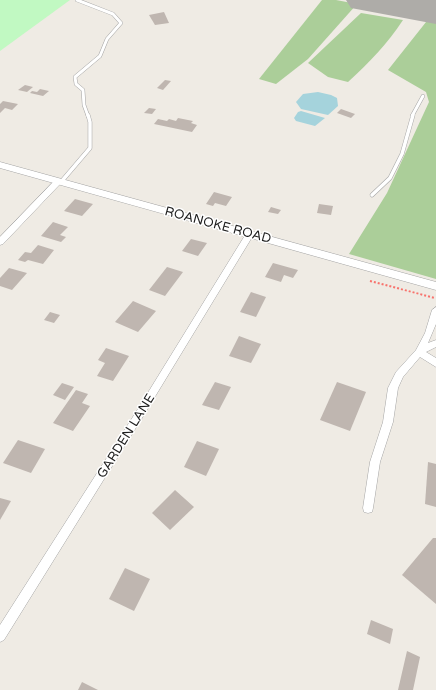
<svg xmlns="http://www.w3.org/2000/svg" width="436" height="690" font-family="'Varela Round',sans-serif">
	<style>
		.forest { fill: #abce99 }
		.park { fill: #c1f9c2 }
		.water { fill: #a5d3dc }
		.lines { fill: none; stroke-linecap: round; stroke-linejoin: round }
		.runway { fill: #aeaca8; fill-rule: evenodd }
		.building { fill: #bfb6b0 }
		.service-far1-casing { stroke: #a5a5a5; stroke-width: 4 }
		.service-casing { stroke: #a5a5a5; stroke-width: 4.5 }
		.minor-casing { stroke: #a5a5a5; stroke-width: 1 }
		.tertiary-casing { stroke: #a5a5a5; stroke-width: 1 }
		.path { stroke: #f8726c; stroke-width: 2; stroke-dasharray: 2 2; stroke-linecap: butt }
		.service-far1 { stroke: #fff; stroke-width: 3 }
		.service { stroke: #fff; stroke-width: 3.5 }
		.minor { fill: #fff; fill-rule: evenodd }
		.tertiary { fill: #fff; fill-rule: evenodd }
		.labels { text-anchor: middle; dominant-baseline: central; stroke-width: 3; stroke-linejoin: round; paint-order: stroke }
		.street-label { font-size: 13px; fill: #1e1e1e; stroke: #fff }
	</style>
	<rect width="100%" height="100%" fill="#efebe4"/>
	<!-- forest -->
	<g class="forest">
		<path d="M 322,0 L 336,0 L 357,4 L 308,59 L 276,84 L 259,79 Z"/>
		<path d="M 361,13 L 403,20 C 388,43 369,63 348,82 L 328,77 L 308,63 Z"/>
		<path d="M 430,17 L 436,19 L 436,279 L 349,254 L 387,193 L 429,102 L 426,92 L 388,70 Z"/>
	</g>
	<!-- park -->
	<path class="park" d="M 0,0 L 70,0 L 0,51 Z"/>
	<!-- water -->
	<g class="water">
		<path d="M 318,92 L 331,95 L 337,98 L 338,106 L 328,115 L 301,109 L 296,102 L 303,94 Z"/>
		<path d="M 301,111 L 325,118 L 315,126 L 296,121 L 294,118 L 298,112 Z"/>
	</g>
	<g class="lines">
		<!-- runway -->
		<path class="runway" d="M 346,0 L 436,0 L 436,24 L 351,8 Z"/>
	</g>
	<!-- building -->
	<g class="building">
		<path d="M 164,12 L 169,23 L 155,25 L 149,15 Z"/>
		<path d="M 165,80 L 171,81 L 163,90 L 157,88 Z"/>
		<path d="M 25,85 L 33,87 L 27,92 L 18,90 Z"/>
		<path d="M 40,89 L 49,91 L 43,96 L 30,93 L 32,91 L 37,92 Z"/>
		<path d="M 3,101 L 18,104 L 12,110 L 5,108 L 0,113 L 0,104 Z"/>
		<path d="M 149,108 L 156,109 L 152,114 L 144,113 Z"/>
		<path d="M 341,109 L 355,114 L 351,118 L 337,113 Z"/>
		<path d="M 178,118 L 193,121 L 191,123 L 197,125 L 192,132 L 154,124 L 158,119 L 167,121 L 169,119 L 176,121 Z"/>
		<path d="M 214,192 L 232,197 L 226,206 L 215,203 L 213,206 L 206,204 Z"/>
		<path d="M 75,199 L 93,204 L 82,216 L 64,211 Z"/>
		<path d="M 319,204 L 333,206 L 331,215 L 317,213 Z"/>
		<path d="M 271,207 L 281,210 L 278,214 L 268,212 Z"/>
		<path d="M 53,222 L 68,227 L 60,235 L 66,237 L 61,242 L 41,236 Z"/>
		<path d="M 191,239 L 207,243 L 198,256 L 182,251 Z"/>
		<path d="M 38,245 L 54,250 L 43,264 L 28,260 L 25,262 L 18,260 L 25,252 L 31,253 Z"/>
		<path d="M 273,263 L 298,270 L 293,278 L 284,275 L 281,282 L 265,277 Z"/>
		<path d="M 167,267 L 183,272 L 165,296 L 149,290 Z"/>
		<path d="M 9,268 L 27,273 L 12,290 L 0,286 L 0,278 Z"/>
		<path d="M 251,292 L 266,297 L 256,317 L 240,312 Z"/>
		<path d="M 133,301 L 156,311 L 138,332 L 115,322 Z"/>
		<path d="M 50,312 L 60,315 L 54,323 L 44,320 Z"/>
		<path d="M 239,336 L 261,344 L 251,363 L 229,356 Z"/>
		<path d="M 106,348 L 129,356 L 113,381 L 97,376 L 105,363 L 98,360 Z"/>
		<path d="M 215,382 L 231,387 L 219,410 L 202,405 Z"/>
		<path d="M 337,382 L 366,392 L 350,431 L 320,420 Z"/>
		<path d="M 62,383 L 74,387 L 65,400 L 53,395 Z"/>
		<path d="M 76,390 L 88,394 L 82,403 L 90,406 L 73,431 L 53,423 Z"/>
		<path d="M 18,440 L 45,449 L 31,473 L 3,463 Z"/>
		<path d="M 197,441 L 219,449 L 206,476 L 184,467 Z"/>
		<path d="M 428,462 L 436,464 L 436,507 L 425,504 Z"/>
		<path d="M 175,490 L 194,507 L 170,530 L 152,513 Z"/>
		<path d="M 0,498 L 11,501 L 0,520 Z"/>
		<path d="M 433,538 L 436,538 L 436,604 L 402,575 Z"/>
		<path d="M 125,568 L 150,579 L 134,611 L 109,599 Z"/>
		<path d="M 371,620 L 393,629 L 390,644 L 367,634 Z"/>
		<path d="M 407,651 L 420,657 L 413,690 L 398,690 Z"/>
		<path d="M 82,682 L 98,690 L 78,690 Z"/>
	</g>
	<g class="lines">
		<!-- service-far1 casing -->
		<g class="service-far1-casing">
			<g id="service-far1">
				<path d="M 77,0 L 113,14 L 121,23 L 107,39 L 100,56 L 75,77 L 76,84 L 83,90 L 84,105 L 88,116"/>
				<path d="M 412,116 L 423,96"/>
			</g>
		</g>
		<!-- service casing -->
		<g class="service-casing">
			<g id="service">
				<path d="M 61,182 L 90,148 L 90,122 L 88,115"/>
				<path d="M 372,195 L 390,178 L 402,154 L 413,115"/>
			</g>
		</g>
		<!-- minor casing -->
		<g class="minor-casing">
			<g id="minor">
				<path d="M 56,179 L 62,179 L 63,181 L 3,244 L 0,245 L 0,237 Z"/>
				<path d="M 250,231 L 254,234 L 142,418 L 4,640 L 0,642 L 0,625 L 136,412 L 247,232 Z"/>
				<path d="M 436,307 L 436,324 L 428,343 L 436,340 L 436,347 L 426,352 L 436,358 L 436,367 L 420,357 L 403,377 L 398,388 L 393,422 L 380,462 L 373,508 L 372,512 L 368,513 L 364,512 L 363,508 L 370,462 L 383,422 L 388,388 L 396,372 L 416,350 L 425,333 L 432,310 Z"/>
			</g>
		</g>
		<!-- tertiary casing -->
		<g class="tertiary-casing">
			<path id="tertiary" d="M 0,162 L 436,282 L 436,290 L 0,168 Z"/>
		</g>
		<!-- path -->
		<path class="path" d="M 370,281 L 435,298"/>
		<!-- service-far1 -->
		<use href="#service-far1" class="service-far1"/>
		<!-- service -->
		<use href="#service" class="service"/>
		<!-- minor -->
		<use href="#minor" class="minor"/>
		<!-- tertiary -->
		<use href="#tertiary" class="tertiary"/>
	</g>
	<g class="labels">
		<!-- street labels -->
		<g class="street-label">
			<text transform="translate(218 225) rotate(15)">ROANOKE ROAD</text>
			<text transform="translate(126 436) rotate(-58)">GARDEN LANE</text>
		</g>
	</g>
</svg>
